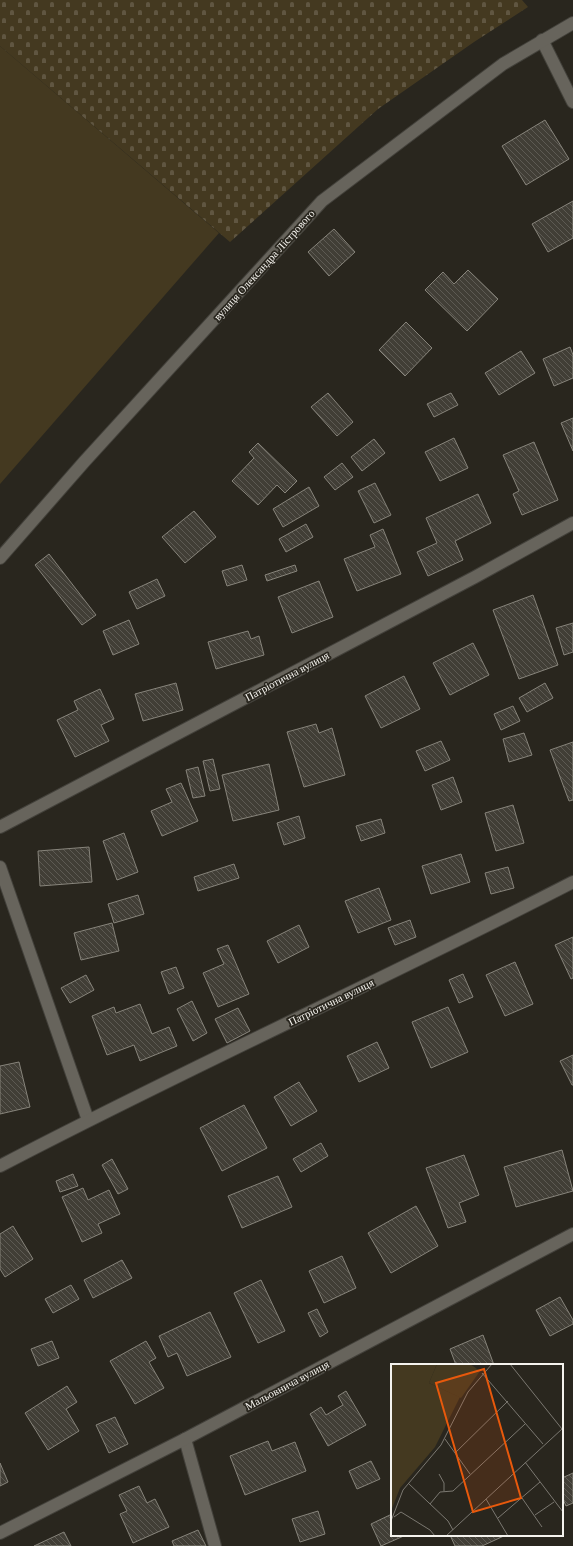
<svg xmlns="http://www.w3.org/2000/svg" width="573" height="1546" font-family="Georgia,serif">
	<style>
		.green { fill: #443920 }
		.cemetery { fill: url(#cemetery-stones) }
		.building { fill: url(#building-back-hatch); stroke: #87847b }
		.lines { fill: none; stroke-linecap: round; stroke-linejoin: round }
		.minor-casing { stroke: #43413b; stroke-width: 14 }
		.minor { stroke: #67645c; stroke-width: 12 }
		.labels { text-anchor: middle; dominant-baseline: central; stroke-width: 3.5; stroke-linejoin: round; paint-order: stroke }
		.street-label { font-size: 11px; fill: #f5f3ee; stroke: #29261e }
		.inset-road { fill: none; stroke: #7b7871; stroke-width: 1 }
		.view { fill: #e8590c; fill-opacity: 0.15; stroke: #e8590c; stroke-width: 2 }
		.inset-edge { fill: none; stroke: #f5f3ee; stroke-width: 2 }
	</style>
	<defs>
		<pattern id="cemetery-stones" width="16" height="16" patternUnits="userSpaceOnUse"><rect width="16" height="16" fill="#443920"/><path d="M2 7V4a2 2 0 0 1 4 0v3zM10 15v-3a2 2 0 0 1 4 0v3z" fill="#605641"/></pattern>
		<pattern id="building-back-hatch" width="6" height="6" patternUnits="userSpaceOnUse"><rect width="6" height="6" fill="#413e36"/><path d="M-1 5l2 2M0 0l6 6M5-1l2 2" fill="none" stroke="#5d5a53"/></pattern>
	</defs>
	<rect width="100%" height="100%" fill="#29261e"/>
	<!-- green -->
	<path class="green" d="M 0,46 L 219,233 L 0,484 Z"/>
	<!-- cemetery -->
	<path class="cemetery" d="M 0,0 L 522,0 L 528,7 L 474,42 L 378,109 L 230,242 L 0,46 Z"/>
	<!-- building -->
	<g class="building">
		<path d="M 545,120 L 569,159 L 526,185 L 502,146 Z"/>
		<path d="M 573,201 L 573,238 L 548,252 L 532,224 Z"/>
		<path d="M 334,229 L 355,252 L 329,276 L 308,252 Z"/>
		<path d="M 468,270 L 498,299 L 467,331 L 425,290 L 443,272 L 454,284 Z"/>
		<path d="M 406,322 L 432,348 L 405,376 L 379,350 Z"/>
		<path d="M 570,347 L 573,355 L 573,378 L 554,386 L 543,359 Z"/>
		<path d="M 521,351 L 535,373 L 499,395 L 485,373 Z"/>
		<path d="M 328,393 L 353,422 L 337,436 L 311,407 Z"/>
		<path d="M 451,393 L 458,405 L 434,417 L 427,404 Z"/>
		<path d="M 573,418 L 573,451 L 561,423 Z"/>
		<path d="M 454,438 L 468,468 L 440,481 L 425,452 Z"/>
		<path d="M 374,439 L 385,453 L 362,471 L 351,457 Z"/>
		<path d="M 534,442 L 558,500 L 522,515 L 513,494 L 519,491 L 503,455 Z"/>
		<path d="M 258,443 L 297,481 L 285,493 L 277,485 L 258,505 L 232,481 L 254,458 L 249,452 Z"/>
		<path d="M 342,463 L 353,477 L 335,490 L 324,477 Z"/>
		<path d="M 375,483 L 391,515 L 374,523 L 358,491 Z"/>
		<path d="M 309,487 L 319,506 L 283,527 L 273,509 Z"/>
		<path d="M 478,494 L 491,523 L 455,541 L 463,560 L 428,576 L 417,552 L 437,543 L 426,518 Z"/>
		<path d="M 194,511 L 216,537 L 185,563 L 162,537 Z"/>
		<path d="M 306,524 L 313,537 L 286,552 L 279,539 Z"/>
		<path d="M 383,529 L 401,574 L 357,591 L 344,559 L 375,547 L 370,535 Z"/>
		<path d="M 49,554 L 96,615 L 82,625 L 35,565 Z"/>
		<path d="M 242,565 L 247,580 L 227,586 L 222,571 Z"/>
		<path d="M 295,565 L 297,571 L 267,581 L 265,575 Z"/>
		<path d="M 157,579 L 165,596 L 137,609 L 129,592 Z"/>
		<path d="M 319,581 L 333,617 L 292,633 L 278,597 Z"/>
		<path d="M 533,595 L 558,665 L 519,679 L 493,610 Z"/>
		<path d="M 129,620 L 139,644 L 113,655 L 103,631 Z"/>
		<path d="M 573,623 L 573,652 L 564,655 L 556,628 Z"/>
		<path d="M 248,631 L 251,639 L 259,636 L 264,655 L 216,669 L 208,642 Z"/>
		<path d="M 473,643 L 489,675 L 450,695 L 433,663 Z"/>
		<path d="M 404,676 L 420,709 L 381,728 L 365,696 Z"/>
		<path d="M 176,683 L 183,710 L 143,721 L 135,694 Z"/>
		<path d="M 545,683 L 553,698 L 527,712 L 519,698 Z"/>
		<path d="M 100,689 L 114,719 L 101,725 L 109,741 L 75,757 L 57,720 L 78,710 L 74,701 Z"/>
		<path d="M 513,706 L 520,721 L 501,730 L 494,714 Z"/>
		<path d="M 316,724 L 319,733 L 332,728 L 345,775 L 304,787 L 287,732 Z"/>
		<path d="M 524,733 L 532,755 L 509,762 L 503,739 Z"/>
		<path d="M 441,741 L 450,760 L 425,771 L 416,751 Z"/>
		<path d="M 573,742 L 573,800 L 569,801 L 550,750 Z"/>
		<path d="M 213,759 L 220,789 L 210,791 L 203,761 Z"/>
		<path d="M 269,764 L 279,810 L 233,821 L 222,775 Z"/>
		<path d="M 198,767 L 205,796 L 193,798 L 186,770 Z"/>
		<path d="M 453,777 L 462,802 L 441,810 L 432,785 Z"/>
		<path d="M 181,783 L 198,821 L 162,836 L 151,811 L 172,802 L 166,789 Z"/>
		<path d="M 513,805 L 524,843 L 496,851 L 485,813 Z"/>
		<path d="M 299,816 L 305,838 L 284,845 L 277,823 Z"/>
		<path d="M 381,819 L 385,833 L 361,841 L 356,826 Z"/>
		<path d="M 124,833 L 138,872 L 117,880 L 103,841 Z"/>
		<path d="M 89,847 L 92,882 L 40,886 L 38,851 Z"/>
		<path d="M 461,854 L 470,882 L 431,894 L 422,866 Z"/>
		<path d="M 234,864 L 239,878 L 198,891 L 194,877 Z"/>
		<path d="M 508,867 L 514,888 L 491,894 L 485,873 Z"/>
		<path d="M 379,888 L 391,920 L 358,933 L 345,901 Z"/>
		<path d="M 138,895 L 144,914 L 114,923 L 108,904 Z"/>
		<path d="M 410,920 L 416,937 L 395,945 L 388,928 Z"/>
		<path d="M 112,923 L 119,951 L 81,960 L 74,933 Z"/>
		<path d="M 299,925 L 309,947 L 278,963 L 267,941 Z"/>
		<path d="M 573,937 L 573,978 L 571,979 L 555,945 Z"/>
		<path d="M 228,945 L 249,994 L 218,1007 L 203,973 L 224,964 L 217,949 Z"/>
		<path d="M 515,962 L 533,1004 L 505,1016 L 486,975 Z"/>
		<path d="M 176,967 L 184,988 L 169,994 L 161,972 Z"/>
		<path d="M 463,974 L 473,997 L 459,1003 L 449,980 Z"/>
		<path d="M 86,975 L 94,990 L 70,1003 L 61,988 Z"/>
		<path d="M 192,1001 L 207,1033 L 193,1041 L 177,1009 Z"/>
		<path d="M 140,1004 L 152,1034 L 169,1027 L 177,1046 L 140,1061 L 134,1045 L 107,1055 L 92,1016 L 114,1007 L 116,1013 Z"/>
		<path d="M 448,1007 L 468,1052 L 431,1068 L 412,1022 Z"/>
		<path d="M 238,1008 L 250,1031 L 227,1043 L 215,1019 Z"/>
		<path d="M 377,1042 L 389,1068 L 359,1082 L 347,1056 Z"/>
		<path d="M 573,1055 L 573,1085 L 572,1085 L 560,1061 Z"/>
		<path d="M 19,1062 L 30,1107 L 0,1114 L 0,1066 Z"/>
		<path d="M 299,1082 L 317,1111 L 291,1126 L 274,1097 Z"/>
		<path d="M 244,1105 L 267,1148 L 222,1171 L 200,1128 Z"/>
		<path d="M 321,1143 L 328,1156 L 301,1172 L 293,1159 Z"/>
		<path d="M 562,1150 L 573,1191 L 516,1207 L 504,1167 Z"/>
		<path d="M 464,1155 L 479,1195 L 459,1203 L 466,1222 L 448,1228 L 426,1168 Z"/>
		<path d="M 112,1159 L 128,1189 L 118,1194 L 102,1165 Z"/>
		<path d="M 73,1174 L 78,1186 L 60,1192 L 56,1181 Z"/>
		<path d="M 278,1176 L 292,1207 L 242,1228 L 228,1196 Z"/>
		<path d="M 83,1188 L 88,1200 L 109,1190 L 120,1214 L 98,1224 L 102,1233 L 82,1242 L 62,1197 Z"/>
		<path d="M 416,1206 L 438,1246 L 391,1273 L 368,1233 Z"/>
		<path d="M 13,1226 L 33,1259 L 5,1277 L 0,1269 L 0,1234 Z"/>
		<path d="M 342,1256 L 356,1288 L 324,1303 L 309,1271 Z"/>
		<path d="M 122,1260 L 132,1278 L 93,1298 L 84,1280 Z"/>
		<path d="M 261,1280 L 285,1331 L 258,1343 L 234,1293 Z"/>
		<path d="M 71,1285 L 79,1299 L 53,1313 L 45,1299 Z"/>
		<path d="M 560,1297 L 573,1320 L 573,1324 L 550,1336 L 536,1310 Z"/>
		<path d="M 317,1309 L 328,1332 L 320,1337 L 308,1313 Z"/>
		<path d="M 210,1312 L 231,1357 L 187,1376 L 177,1353 L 168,1357 L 159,1336 Z"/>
		<path d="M 483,1335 L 494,1365 L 456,1365 L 450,1349 Z"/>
		<path d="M 52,1341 L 59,1358 L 38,1366 L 31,1349 Z"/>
		<path d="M 146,1341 L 156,1358 L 149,1362 L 164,1388 L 135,1404 L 110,1361 Z"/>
		<path d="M 67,1386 L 77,1402 L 66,1409 L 79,1431 L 48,1450 L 25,1413 Z"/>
		<path d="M 346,1391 L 366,1425 L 328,1446 L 310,1414 L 321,1407 L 326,1415 L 343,1405 L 338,1396 Z"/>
		<path d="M 115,1417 L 128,1444 L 109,1453 L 96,1425 Z"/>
		<path d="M 268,1441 L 272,1451 L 295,1442 L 306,1471 L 245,1495 L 230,1456 Z"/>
		<path d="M 371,1461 L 380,1479 L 357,1489 L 349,1471 Z"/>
		<path d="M 0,1463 L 8,1482 L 0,1486 Z"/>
		<path d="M 573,1473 L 573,1503 L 566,1506 L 562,1497 L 562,1478 Z"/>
		<path d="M 139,1486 L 147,1503 L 155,1499 L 169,1527 L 133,1543 L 120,1514 L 127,1511 L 119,1495 Z"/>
		<path d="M 318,1511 L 325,1534 L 300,1542 L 292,1519 Z"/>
		<path d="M 392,1514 L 392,1535 L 406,1535 L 381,1546 L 371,1524 Z"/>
		<path d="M 198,1530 L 206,1546 L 174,1546 L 172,1541 Z"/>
		<path d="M 64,1532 L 71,1546 L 34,1546 Z"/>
		<path d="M 450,1535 L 506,1535 L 482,1546 L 455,1546 Z"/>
	</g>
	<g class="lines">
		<!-- minor casing -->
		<g class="minor-casing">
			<g id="minor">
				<path d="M 542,40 L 573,102"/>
				<path d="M 0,558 L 84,462 L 322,201 L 503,64 L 573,23"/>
				<path d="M 0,827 L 475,577 L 573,523"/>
				<path d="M 0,867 L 88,1120"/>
				<path d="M 0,1166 C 189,1067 383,980 573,882"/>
				<path d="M 185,1439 L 215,1546"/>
				<path d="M 0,1533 L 185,1439 L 573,1234"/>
			</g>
		</g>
		<!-- minor -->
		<use href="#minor" class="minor"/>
	</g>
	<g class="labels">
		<!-- street labels -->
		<g class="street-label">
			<text transform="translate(264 265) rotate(-48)">вулиця Олександра Лістрового</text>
			<text transform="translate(287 676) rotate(-28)">Патріотична вулиця</text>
			<text transform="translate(331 1002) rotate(-26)">Патріотична вулиця</text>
			<text transform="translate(287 1385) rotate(-28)">Мальовнича вулиця</text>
		</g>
	</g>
	<!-- overview -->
	<g transform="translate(391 1364)">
		<rect width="172" height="172" fill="#29261e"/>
		<path d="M 0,0 L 46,0 L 38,19 L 69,33 L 44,83 L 9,124 L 0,147 Z" fill="#443920"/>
		<path d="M 46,0 L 79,0 L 89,7 L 70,34 L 38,19 Z" fill="#443920"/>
		<path class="inset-road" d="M 119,0 L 171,65M 91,9 L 152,80M 54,75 L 79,110M 64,89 L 117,37M 134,98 L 172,148M 48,110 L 53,119 L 53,127M 17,119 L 57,157 L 62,166M 131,134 L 151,163M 95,135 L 117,172M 39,140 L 49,128 L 62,127 L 134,60M 144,151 L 163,138M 3,153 L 10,148 L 39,166 L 44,172M 107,154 L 149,118M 0,157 L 12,126 L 50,81 L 77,28 L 101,0M 55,172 L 171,65"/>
		<path class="view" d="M 93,5 L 130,134 L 82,148 L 45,19 Z"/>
		<rect width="172" height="172" class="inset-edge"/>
	</g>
</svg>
